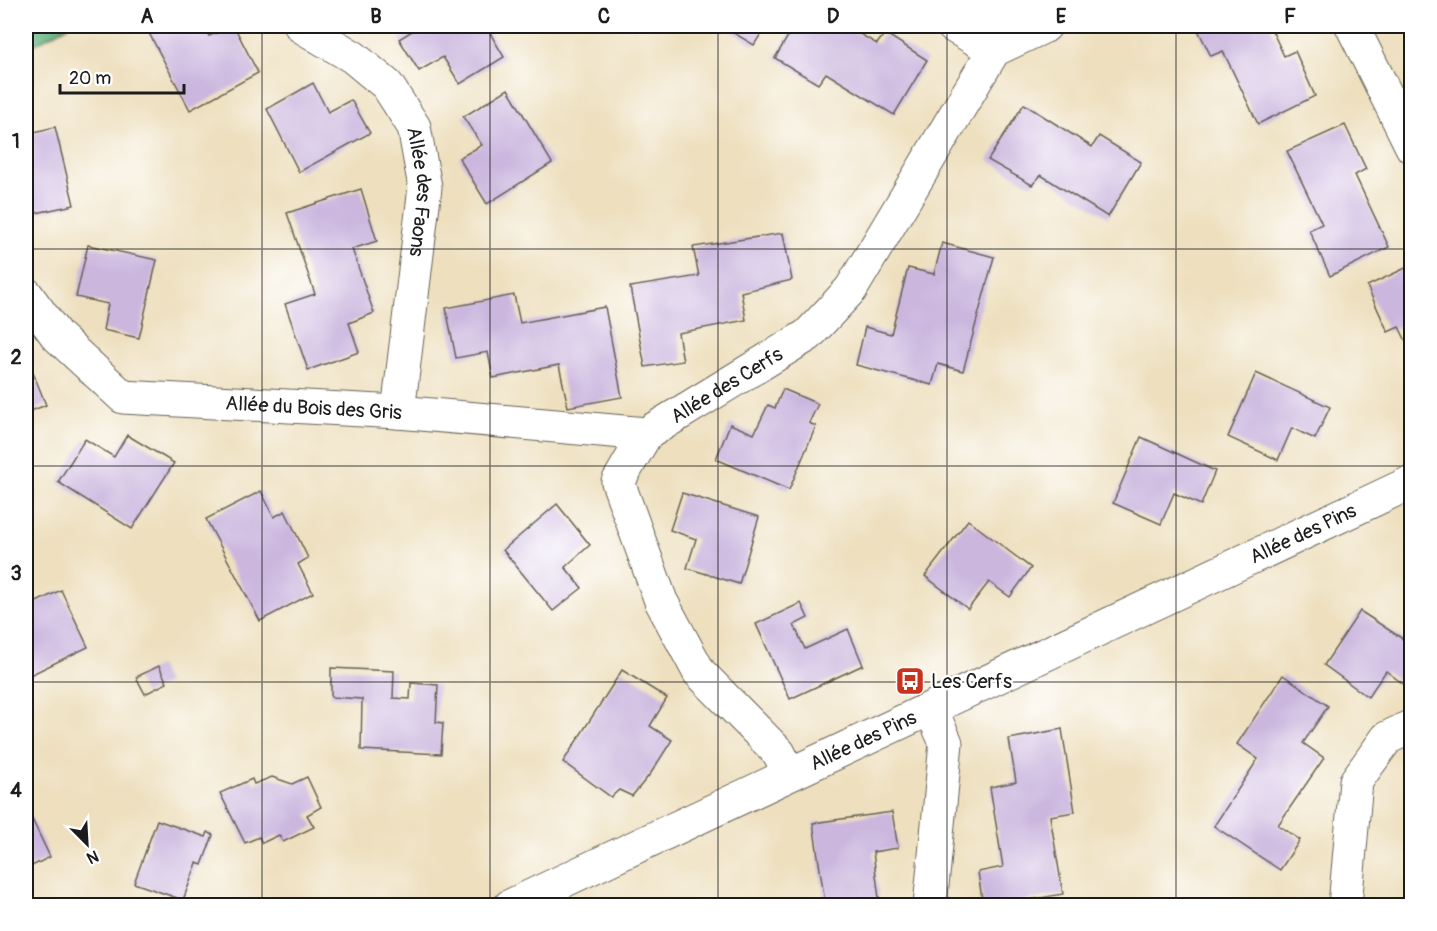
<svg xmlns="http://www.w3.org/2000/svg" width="1437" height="931" font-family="Pangolin,sans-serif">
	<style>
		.forest { fill: #61b17d; stroke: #3e664c; stroke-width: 1.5 }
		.building { fill: #cbb6de }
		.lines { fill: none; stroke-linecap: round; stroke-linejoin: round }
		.street-casing { stroke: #666155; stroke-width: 35 }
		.street { stroke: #fff; stroke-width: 33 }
		.grid { fill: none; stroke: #1c1c1c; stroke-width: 1.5; stroke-opacity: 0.55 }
		.labels { text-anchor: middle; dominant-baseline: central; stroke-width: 4.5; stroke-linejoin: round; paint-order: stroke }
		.street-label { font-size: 20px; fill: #1c1c1c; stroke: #fff }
		.poi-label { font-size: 20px; fill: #1c1c1c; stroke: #fff; text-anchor: start }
		.neatline { fill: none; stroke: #1c1c1c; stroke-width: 2 }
		.grid-label { font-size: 20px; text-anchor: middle; font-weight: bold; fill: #1c1c1c }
	</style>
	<rect width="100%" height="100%" fill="#fff"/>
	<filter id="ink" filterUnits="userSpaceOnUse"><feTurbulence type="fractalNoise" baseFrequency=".0167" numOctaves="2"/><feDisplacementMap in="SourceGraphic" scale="12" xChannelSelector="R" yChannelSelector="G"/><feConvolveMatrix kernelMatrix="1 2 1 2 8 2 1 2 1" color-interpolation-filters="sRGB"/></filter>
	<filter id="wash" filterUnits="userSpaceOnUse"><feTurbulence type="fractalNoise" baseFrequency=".008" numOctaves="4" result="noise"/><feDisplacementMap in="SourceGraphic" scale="24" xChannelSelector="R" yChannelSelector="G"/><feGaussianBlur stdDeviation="1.35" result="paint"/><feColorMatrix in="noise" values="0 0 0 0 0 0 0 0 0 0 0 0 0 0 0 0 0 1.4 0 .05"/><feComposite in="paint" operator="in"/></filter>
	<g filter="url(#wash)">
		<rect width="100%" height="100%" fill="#eee0bf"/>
		<!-- forest -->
		<path class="forest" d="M 26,26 L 69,26 L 26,49 Z"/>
		<g id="blocks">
			<!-- building -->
			<g class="building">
				<path d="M 163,26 L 203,26 L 209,36 L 234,26 L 258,73 L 190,110 L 149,33 Z"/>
				<path d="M 420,26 L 486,26 L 504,57 L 460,84 L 443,57 L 419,71 L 399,39 Z"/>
				<path d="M 722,26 L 766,26 L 754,45 Z"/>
				<path d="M 794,26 L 846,26 L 877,44 L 885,33 L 927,60 L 894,115 L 826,73 L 818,84 L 775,58 Z"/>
				<path d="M 1196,26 L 1270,26 L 1284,56 L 1295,51 L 1315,96 L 1258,124 L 1223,51 L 1211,56 Z"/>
				<path d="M 313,83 L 328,112 L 351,100 L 370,133 L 299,172 L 267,109 Z"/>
				<path d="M 508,89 L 552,163 L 487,204 L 459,158 L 482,145 L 463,117 Z"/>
				<path d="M 1024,104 L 1092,147 L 1099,136 L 1141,162 L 1108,217 L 1041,175 L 1032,185 L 988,160 Z"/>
				<path d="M 1345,125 L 1366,169 L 1355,175 L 1389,247 L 1330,276 L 1309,230 L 1322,224 L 1287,151 Z"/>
				<path d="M 55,127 L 74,205 L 36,213 L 29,186 L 26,187 L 26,134 Z"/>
				<path d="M 361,189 L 377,241 L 352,249 L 374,313 L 349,323 L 359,352 L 308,370 L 285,304 L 315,294 L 287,213 Z"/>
				<path d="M 783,233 L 792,280 L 741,292 L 746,320 L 678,333 L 683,361 L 645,367 L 630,287 L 699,276 L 693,247 Z"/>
				<path d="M 942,243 L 994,257 L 963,371 L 938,364 L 932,385 L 856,365 L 865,327 L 891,334 L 908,268 L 934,274 Z"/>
				<path d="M 88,245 L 157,260 L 139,338 L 103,330 L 108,304 L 76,297 Z"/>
				<path d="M 1412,265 L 1412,353 L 1399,327 L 1388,332 L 1367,286 Z"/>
				<path d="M 514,295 L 520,323 L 605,307 L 622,397 L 568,407 L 559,365 L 493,378 L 488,352 L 456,358 L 446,308 Z"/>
				<path d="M 26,355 L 46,405 L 26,413 Z"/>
				<path d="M 1256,373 L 1330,407 L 1315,439 L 1292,428 L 1278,460 L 1228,437 Z"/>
				<path d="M 783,389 L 818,404 L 809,423 L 816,426 L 789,490 L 716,459 L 730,424 L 754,434 L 768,405 L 775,408 Z"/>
				<path d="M 127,435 L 174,463 L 132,529 L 58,482 L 85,439 L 114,457 Z"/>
				<path d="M 1141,437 L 1215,471 L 1201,505 L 1174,493 L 1161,524 L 1113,503 Z"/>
				<path d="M 261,491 L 274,517 L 285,511 L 291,523 L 308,558 L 298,564 L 313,593 L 260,621 L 206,519 Z"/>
				<path d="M 682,493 L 759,517 L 739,584 L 687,568 L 696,539 L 670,530 Z"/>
				<path d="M 557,504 L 590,545 L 565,567 L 582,588 L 553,611 L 503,550 Z"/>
				<path d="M 968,520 L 1031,568 L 1010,597 L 989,582 L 968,609 L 925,576 Z"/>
				<path d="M 61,590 L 88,647 L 26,677 L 26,607 Z"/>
				<path d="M 801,603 L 808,618 L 794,625 L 805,649 L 848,629 L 863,665 L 790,699 L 756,624 Z"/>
				<path d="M 1360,611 L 1412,645 L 1412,678 L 1406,686 L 1386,671 L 1368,697 L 1324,665 Z"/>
				<path d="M 159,666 L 167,683 L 145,694 L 136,677 Z"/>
				<path d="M 331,668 L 394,671 L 393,698 L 410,699 L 411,683 L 438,685 L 436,722 L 443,723 L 441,754 L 361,750 L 362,699 L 331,697 Z"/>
				<path d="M 622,670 L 667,698 L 650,726 L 672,740 L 651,773 L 632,796 L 619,790 L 611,797 L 563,762 Z"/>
				<path d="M 1283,675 L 1328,706 L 1303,743 L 1324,758 L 1278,825 L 1300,840 L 1280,870 L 1214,826 L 1258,759 L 1237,744 Z"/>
				<path d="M 1062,729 L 1075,812 L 1050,816 L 1063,894 L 994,906 L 983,906 L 978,872 L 1003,867 L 990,787 L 1016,782 L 1009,739 Z"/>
				<path d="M 272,777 L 292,784 L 307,777 L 321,807 L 307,815 L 314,827 L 283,842 L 279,835 L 262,843 L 259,837 L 245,843 L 220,793 L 252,779 L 254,784 Z"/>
				<path d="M 892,812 L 898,848 L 873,852 L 880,906 L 815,906 L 825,903 L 813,823 Z"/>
				<path d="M 30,815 L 50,857 L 26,869 L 26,817 Z"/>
				<path d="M 157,820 L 206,837 L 208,832 L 213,835 L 202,865 L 197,863 L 183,900 L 134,883 Z"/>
			</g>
		</g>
	</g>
	<g filter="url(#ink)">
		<use href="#blocks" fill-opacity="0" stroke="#666155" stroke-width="1.5"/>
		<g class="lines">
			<!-- street casing -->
			<g class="street-casing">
				<g id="street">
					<path id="s1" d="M 301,26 L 353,57 L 387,85 L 414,127 L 425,187 L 398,412"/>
					<path d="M 953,26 L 994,50"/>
					<path d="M 1352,26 L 1412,147"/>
					<path id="s2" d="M 26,294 L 57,336 L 123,397 L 398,412 L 646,434"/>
					<path id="s3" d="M 789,774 L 779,753 L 699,672 L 661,601 L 618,482 L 646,434 L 808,335 L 851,289 L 994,50 L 1045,26"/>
					<path id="s4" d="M 510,906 L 1412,482"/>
					<path d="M 930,906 L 946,743 L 931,709"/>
					<path d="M 1345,906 L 1356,781 L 1387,738 L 1412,726"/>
				</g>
			</g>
			<!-- street -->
			<use href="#street" class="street"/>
		</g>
	</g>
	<!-- grid -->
	<path class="grid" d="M 262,26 L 262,906M 490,26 L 490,906M 718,26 L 718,906M 947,26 L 947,906M 1176,26 L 1176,906M 26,249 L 1412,249M 26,466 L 1412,466M 26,682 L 1412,682"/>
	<!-- icons -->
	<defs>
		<g id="bus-square" transform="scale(1.5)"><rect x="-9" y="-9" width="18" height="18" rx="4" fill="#c8321e" stroke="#fff"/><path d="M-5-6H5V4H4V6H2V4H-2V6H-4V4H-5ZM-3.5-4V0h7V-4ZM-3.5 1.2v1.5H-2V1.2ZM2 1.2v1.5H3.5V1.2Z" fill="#fff"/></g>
	</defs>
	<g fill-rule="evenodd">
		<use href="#bus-square" x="910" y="681"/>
	</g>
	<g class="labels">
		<!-- street labels -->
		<g class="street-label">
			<text stroke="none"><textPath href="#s1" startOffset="220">Allée des Faons</textPath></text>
			<text stroke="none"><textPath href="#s3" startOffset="494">Allée des Cerfs</textPath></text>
			<text stroke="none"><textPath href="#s2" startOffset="333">Allée du Bois des Gris</textPath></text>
			<text stroke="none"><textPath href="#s4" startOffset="876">Allée des Pins</textPath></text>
			<text stroke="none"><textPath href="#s4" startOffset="390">Allée des Pins</textPath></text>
		</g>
		<!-- poi labels -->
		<g class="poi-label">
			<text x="931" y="681">Les Cerfs</text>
		</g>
	</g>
	<!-- margin -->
	<rect width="1437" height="931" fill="none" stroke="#fff" stroke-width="66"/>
	<!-- north arrow -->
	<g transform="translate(87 844) rotate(156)" stroke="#ffffff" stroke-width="4.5" paint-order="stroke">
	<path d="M0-4.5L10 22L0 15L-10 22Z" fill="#1c1c1c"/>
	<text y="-9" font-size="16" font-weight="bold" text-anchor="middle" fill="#1c1c1c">N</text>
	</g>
	<!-- scale -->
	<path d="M60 84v9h124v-9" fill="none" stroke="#1c1c1c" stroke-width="3"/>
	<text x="69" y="84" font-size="18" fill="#1c1c1c" stroke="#ffffff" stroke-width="4.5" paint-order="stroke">20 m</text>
	<rect x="33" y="33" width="1371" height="865" class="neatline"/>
	<g class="grid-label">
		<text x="147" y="23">A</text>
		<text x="376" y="23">B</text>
		<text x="604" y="23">C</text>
		<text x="833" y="23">D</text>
		<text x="1061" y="23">E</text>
		<text x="1290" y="23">F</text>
		<text x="16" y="148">1</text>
		<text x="16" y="364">2</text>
		<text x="16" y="580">3</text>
		<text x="16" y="797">4</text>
	</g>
</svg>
